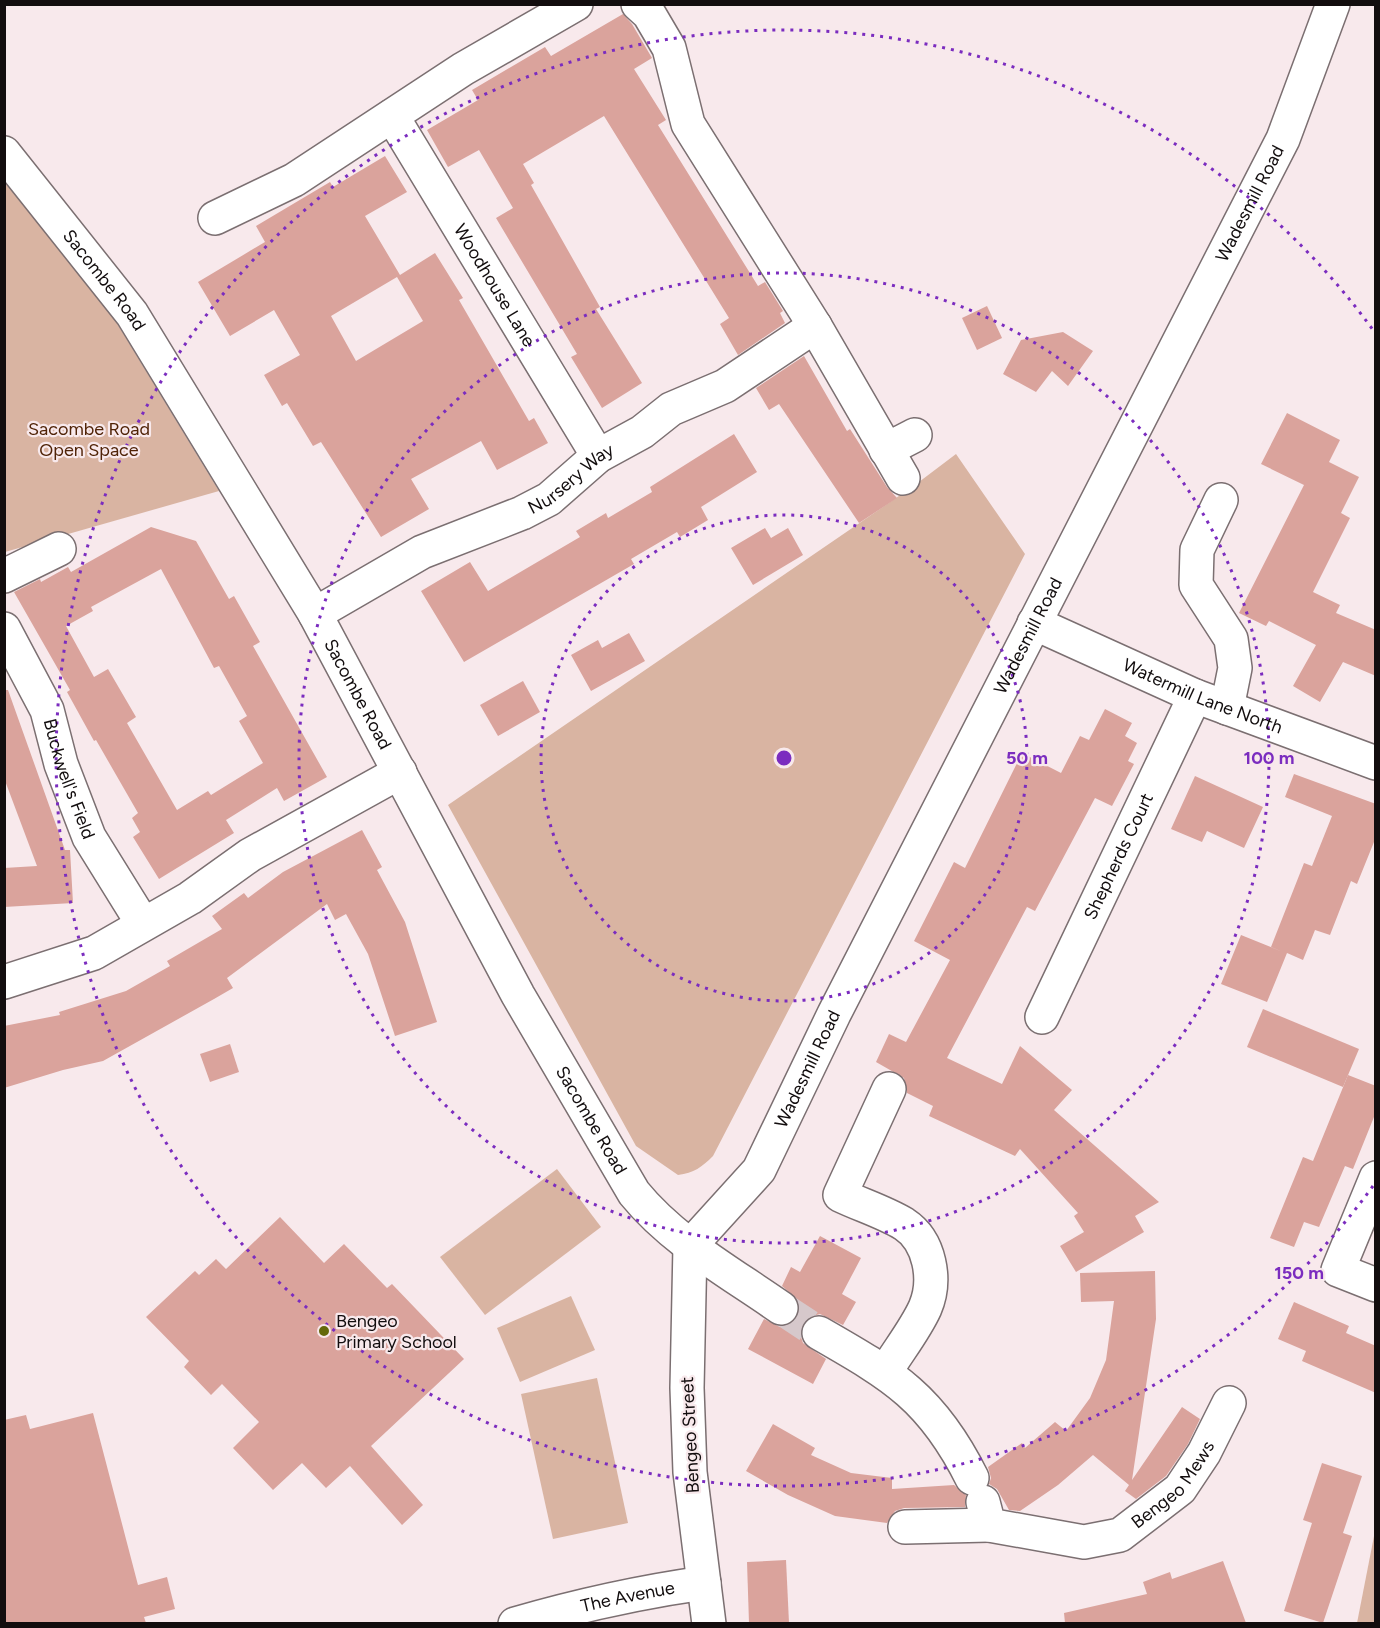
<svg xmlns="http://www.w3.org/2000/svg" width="1380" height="1628" font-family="Figtree,sans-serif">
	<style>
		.green { fill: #d9b4a2 }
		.building { fill: #daa39c; fill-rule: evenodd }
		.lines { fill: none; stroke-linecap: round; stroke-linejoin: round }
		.street-tunnel { stroke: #d6c8cb; stroke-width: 33; stroke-dasharray: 33 16; stroke-linecap: butt }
		.street-casing { stroke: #7b6f71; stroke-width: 36 }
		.secondary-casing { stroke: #7b6f71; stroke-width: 36 }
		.street { stroke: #fff; stroke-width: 33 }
		.secondary { stroke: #fff; stroke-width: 33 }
		.ring { fill: none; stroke: #7b2cbf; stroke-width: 3; stroke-dasharray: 3 6 }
		.poi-dot { fill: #63690a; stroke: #f8e9ec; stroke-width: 2 }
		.labels { text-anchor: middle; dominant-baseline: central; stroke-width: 4.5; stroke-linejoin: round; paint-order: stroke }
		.street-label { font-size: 18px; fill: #120d0e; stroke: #f8e9ec }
		.park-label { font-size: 18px; fill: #502307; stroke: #f8e9ec }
		.poi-label { font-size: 18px; fill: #120d0e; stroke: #f8e9ec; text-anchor: start }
		.centre { fill: #7b2cbf; stroke: #f8e9ec; stroke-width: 3 }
		.ring-label { font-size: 18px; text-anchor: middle; font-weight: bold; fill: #7b2cbf; stroke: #f8e9ec; stroke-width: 4.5; stroke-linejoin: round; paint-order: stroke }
	</style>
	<rect width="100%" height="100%" fill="#f8e9ec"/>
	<!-- green -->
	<g class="green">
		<path d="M 4,182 L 98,292 L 219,491 L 5,552 Z"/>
		<path d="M 956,454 L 1025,554 L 713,1156 C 702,1167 694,1173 678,1175 L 636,1146 L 448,805 L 915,485 Z"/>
		<path d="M 557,1169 L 601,1227 L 485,1315 L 440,1257 Z"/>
		<path d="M 571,1296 L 595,1350 L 520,1382 L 497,1328 Z"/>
		<path d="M 597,1378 L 628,1523 L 553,1539 L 521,1394 Z"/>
		<path d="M 1375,1531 L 1375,1623 L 1357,1623 Z"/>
	</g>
	<!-- building -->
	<g class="building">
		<path d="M 623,14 L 632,24 L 652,58 L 634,69 L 666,120 L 658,125 L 758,286 L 765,282 L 783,311 L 780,313 L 785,323 L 738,355 L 720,324 L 729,318 L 604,116 L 523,164 L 534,183 L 531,185 L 600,307 L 596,309 L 642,383 L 602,408 L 571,357 L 577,354 L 496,218 L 513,208 L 479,150 L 448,167 L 427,130 L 478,100 L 472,90 L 545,47 L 551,56 Z"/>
		<path d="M 385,156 L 407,192 L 365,216 L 400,275 L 435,253 L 463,298 L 459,300 L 529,421 L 534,418 L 548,443 L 497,470 L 481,441 L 411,479 L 429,509 L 381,537 L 321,442 L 313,446 L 287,403 L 282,406 L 264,375 L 300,355 L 274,310 L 230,336 L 198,282 L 265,242 L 256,226 L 330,182 L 333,187 ZM 397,277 L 423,321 L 356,361 L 331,316 Z"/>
		<path d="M 987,306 L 1002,338 L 977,350 L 962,318 Z"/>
		<path d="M 1063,332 L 1093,351 L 1068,386 L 1052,371 L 1036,392 L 1003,374 L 1021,340 Z"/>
		<path d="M 804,356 L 847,431 L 850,429 L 887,487 L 897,498 L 859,523 L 779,404 L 769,410 L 756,388 Z"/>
		<path d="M 1287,413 L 1340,440 L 1329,462 L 1359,477 L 1341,513 L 1350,518 L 1313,592 L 1340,605 L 1336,613 L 1376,630 L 1376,676 L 1343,662 L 1320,702 L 1293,686 L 1316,645 L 1269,621 L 1266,626 L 1239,613 L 1304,485 L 1261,464 Z"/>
		<path d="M 734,434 L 757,472 L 701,507 L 708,520 L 680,537 L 677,532 L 631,559 L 634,564 L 464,662 L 421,591 L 470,562 L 488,591 L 580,537 L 576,531 L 606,513 L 608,518 L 652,492 L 650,487 Z"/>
		<path d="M 151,527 L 196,541 L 229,599 L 234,596 L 260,642 L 253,646 L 327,777 L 284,801 L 277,788 L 226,820 L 234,833 L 159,879 L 133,837 L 140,832 L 132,818 L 138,813 L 96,740 L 94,741 L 67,692 L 70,690 L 14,592 L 40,579 L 41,582 L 68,567 L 71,572 ZM 161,569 L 214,668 L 219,666 L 247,716 L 239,721 L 263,763 L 211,795 L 208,791 L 177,810 L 127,723 L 136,717 L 108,669 L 94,677 L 66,626 L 93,611 L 91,607 Z"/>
		<path d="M 765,528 L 771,538 L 788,528 L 803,555 L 753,585 L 731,548 Z"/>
		<path d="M 629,633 L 645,661 L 591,691 L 571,655 L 598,640 L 602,648 Z"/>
		<path d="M 523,681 L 540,712 L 498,736 L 480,705 Z"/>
		<path d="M 4,690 L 8,690 L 65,850 L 70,850 L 73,903 L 4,907 L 4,868 L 37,866 L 4,778 Z"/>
		<path d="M 1105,709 L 1132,723 L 1125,736 L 1137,743 L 1128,761 L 1134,764 L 1112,806 L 1095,798 L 1035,911 L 1027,907 L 947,1058 L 1002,1084 L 1020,1046 L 1072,1090 L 1054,1110 L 1159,1202 L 1135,1216 L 1144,1232 L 1076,1272 L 1060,1246 L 1084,1232 L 1074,1216 L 1078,1213 L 1020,1149 L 1015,1156 L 929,1116 L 933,1106 L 907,1093 L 904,1078 L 876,1062 L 889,1034 L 906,1042 L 950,960 L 914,941 L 954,862 L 965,868 L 1022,753 L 1061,773 L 1080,736 L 1089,740 Z"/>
		<path d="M 1294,774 L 1376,804 L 1376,837 L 1357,884 L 1351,881 L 1330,935 L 1315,930 L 1303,960 L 1287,953 L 1267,1002 L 1221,984 L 1241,935 L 1283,952 L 1271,947 L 1304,863 L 1312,866 L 1332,816 L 1285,797 Z"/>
		<path d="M 1195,776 L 1263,807 L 1244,848 L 1207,831 L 1202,842 L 1171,829 Z"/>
		<path d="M 362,830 L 382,867 L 377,870 L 405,922 L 437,1022 L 395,1036 L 368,954 L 346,914 L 335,920 L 327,904 L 227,978 L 233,988 L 214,999 L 103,1061 L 63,1070 L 4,1088 L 4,1026 L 60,1015 L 59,1012 L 126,991 L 170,966 L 167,961 L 222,929 L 212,916 L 244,893 L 248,898 L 283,872 Z"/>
		<path d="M 1263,1009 L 1359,1049 L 1343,1087 L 1247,1047 Z"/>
		<path d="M 230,1044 L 239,1072 L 210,1082 L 200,1054 Z"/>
		<path d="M 1348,1075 L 1376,1086 L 1376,1112 L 1353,1169 L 1345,1166 L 1319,1227 L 1304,1222 L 1294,1247 L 1270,1238 L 1303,1157 L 1313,1161 Z"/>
		<path d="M 280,1217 L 324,1263 L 344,1244 L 387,1288 L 392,1284 L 464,1359 L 371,1446 L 423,1505 L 402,1525 L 350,1466 L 326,1488 L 302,1463 L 273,1490 L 233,1448 L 259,1422 L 222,1384 L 211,1395 L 184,1367 L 189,1361 L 146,1317 L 195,1271 L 199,1275 L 216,1259 L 226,1269 Z"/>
		<path d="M 820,1236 L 861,1258 L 842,1294 L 856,1302 L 843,1325 L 820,1314 L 809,1317 L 803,1324 L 800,1334 L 803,1343 L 826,1359 L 813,1384 L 748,1349 L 764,1319 L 780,1327 L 790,1325 L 797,1318 L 800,1309 L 798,1300 L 782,1286 L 791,1267 L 800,1272 Z"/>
		<path d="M 1155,1271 L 1156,1319 L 1132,1480 L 1182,1407 L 1200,1419 L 1188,1444 L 1166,1476 L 1136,1499 L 1125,1491 L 1129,1485 L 1093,1455 L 1058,1485 L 1020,1511 L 1009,1510 L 997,1489 L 989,1484 L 991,1478 L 988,1467 L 1022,1443 L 1025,1448 L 1055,1422 L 1066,1431 L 1090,1398 L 1106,1360 L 1114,1301 L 1081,1302 L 1080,1273 Z"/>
		<path d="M 1294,1302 L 1349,1326 L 1346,1333 L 1376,1346 L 1376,1393 L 1302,1361 L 1306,1351 L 1278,1339 Z"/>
		<path d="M 93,1413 L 138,1585 L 167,1577 L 175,1609 L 144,1617 L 146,1623 L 4,1623 L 4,1420 L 26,1415 L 30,1429 Z"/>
		<path d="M 773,1424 L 815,1448 L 811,1455 L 851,1473 L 892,1478 L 892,1489 L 954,1485 L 966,1495 L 965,1507 L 904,1508 L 895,1511 L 887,1523 L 835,1516 L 788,1495 L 746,1471 Z"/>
		<path d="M 1322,1463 L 1362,1476 L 1343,1533 L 1352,1536 L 1323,1623 L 1284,1611 L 1312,1523 L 1303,1520 Z"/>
		<path d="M 786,1560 L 789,1623 L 749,1623 L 747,1562 Z"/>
		<path d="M 1223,1561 L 1246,1623 L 1065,1623 L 1064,1613 L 1147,1594 L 1143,1582 L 1170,1572 L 1172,1579 Z"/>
	</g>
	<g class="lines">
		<!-- street-tunnel -->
		<path class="street-tunnel" d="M 781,1308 L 819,1333"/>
		<!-- street casing -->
		<g class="street-casing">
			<g id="street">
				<path d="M 638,4 L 649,14 L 669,48 L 688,124 L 815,326 L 903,478"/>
				<path id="s1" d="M 392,116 L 598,456"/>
				<path id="s2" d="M 4,153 L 132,314 L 315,614 L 518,995 L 634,1193 C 673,1241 731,1273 781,1308"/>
				<path d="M 215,218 L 294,180 L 463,69 L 576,4"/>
				<path d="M 886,450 L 915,435"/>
				<path d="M 1221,500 L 1197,550 L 1196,585 L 1231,639 L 1235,668 L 1227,708"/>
				<path d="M 4,576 L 59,549"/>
				<path id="s3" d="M 315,614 L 422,552 L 522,513 L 549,499 L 598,456 L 642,432 L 671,409 L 725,386 L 815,326"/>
				<path id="s4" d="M 1034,623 L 1195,696 L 1376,763"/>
				<path id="s5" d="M 4,629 L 47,710 L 61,764 L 89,837 L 143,924"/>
				<path d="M 4,982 L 94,953 L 190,898 L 250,855 L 400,772"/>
				<path id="s6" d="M 1042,1017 L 1195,696"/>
				<path d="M 1376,1178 L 1338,1270 L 1376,1285"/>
				<path d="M 819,1333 C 894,1376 932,1398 972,1478"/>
				<path d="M 886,1371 C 898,1351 915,1330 925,1308 C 937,1280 930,1241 904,1224 C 884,1212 861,1205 840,1195 L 889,1089"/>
				<path id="s7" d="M 983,1502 L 989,1525 L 1084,1542 L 1120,1535 L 1180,1489 L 1204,1453 L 1229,1403"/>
				<path d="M 905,1527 L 989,1525"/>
				<path id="s8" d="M 515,1624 C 577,1606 640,1592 704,1583"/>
			</g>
		</g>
		<!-- secondary casing -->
		<g class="secondary-casing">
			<g id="secondary">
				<path id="s9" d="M 709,1624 L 690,1472 L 687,1388 L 690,1246 L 759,1170 L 834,1014 L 1283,139 L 1333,4"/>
			</g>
		</g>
		<!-- street -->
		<use href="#street" class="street"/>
		<!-- secondary -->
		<use href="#secondary" class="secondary"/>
	</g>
	<!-- distance rings -->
	<g class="ring">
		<circle cx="784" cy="758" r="243"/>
		<circle cx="784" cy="758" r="485"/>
		<path d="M1373 1186A728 728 0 1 1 1373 330"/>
	</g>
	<!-- markers -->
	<circle class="poi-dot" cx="324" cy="1331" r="6"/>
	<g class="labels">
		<!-- street labels -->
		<g class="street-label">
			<text stroke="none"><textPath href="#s9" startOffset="1566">Wadesmill Road</textPath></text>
			<text stroke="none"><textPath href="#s2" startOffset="162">Sacombe Road</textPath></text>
			<text stroke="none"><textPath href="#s1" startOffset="198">Woodhouse Lane</textPath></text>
			<text stroke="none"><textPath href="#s3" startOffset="291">Nursery Way</textPath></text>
			<text stroke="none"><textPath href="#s9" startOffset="1080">Wadesmill Road</textPath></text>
			<text stroke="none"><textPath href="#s2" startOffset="648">Sacombe Road</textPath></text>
			<text stroke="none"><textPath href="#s4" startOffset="184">Watermill Lane North</textPath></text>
			<text stroke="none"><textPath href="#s5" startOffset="164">Buckwell's Field</textPath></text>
			<text stroke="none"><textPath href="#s6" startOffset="178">Shepherds Court</textPath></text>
			<text stroke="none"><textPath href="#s9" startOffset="594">Wadesmill Road</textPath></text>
			<text stroke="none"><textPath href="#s2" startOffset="1134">Sacombe Road</textPath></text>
			<text transform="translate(690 1435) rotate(-93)">Bengeo Street</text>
			<text stroke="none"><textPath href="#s7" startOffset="231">Bengeo Mews</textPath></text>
			<text stroke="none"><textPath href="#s8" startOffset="116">The Avenue</textPath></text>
		</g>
		<!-- park labels -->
		<g class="park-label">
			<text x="89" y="429">Sacombe Road<tspan x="89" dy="21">Open Space</tspan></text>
		</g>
		<!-- poi labels -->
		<g class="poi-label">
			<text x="336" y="1321">Bengeo<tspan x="336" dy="21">Primary School</tspan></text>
		</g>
	</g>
	<circle cx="784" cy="758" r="9" class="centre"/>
	<g class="ring-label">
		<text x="1027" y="764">50 m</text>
		<text x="1269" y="764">100 m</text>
		<text x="1299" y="1279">150 m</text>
	</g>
	<!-- border -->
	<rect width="1380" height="1628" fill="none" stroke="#120d0e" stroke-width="12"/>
</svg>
